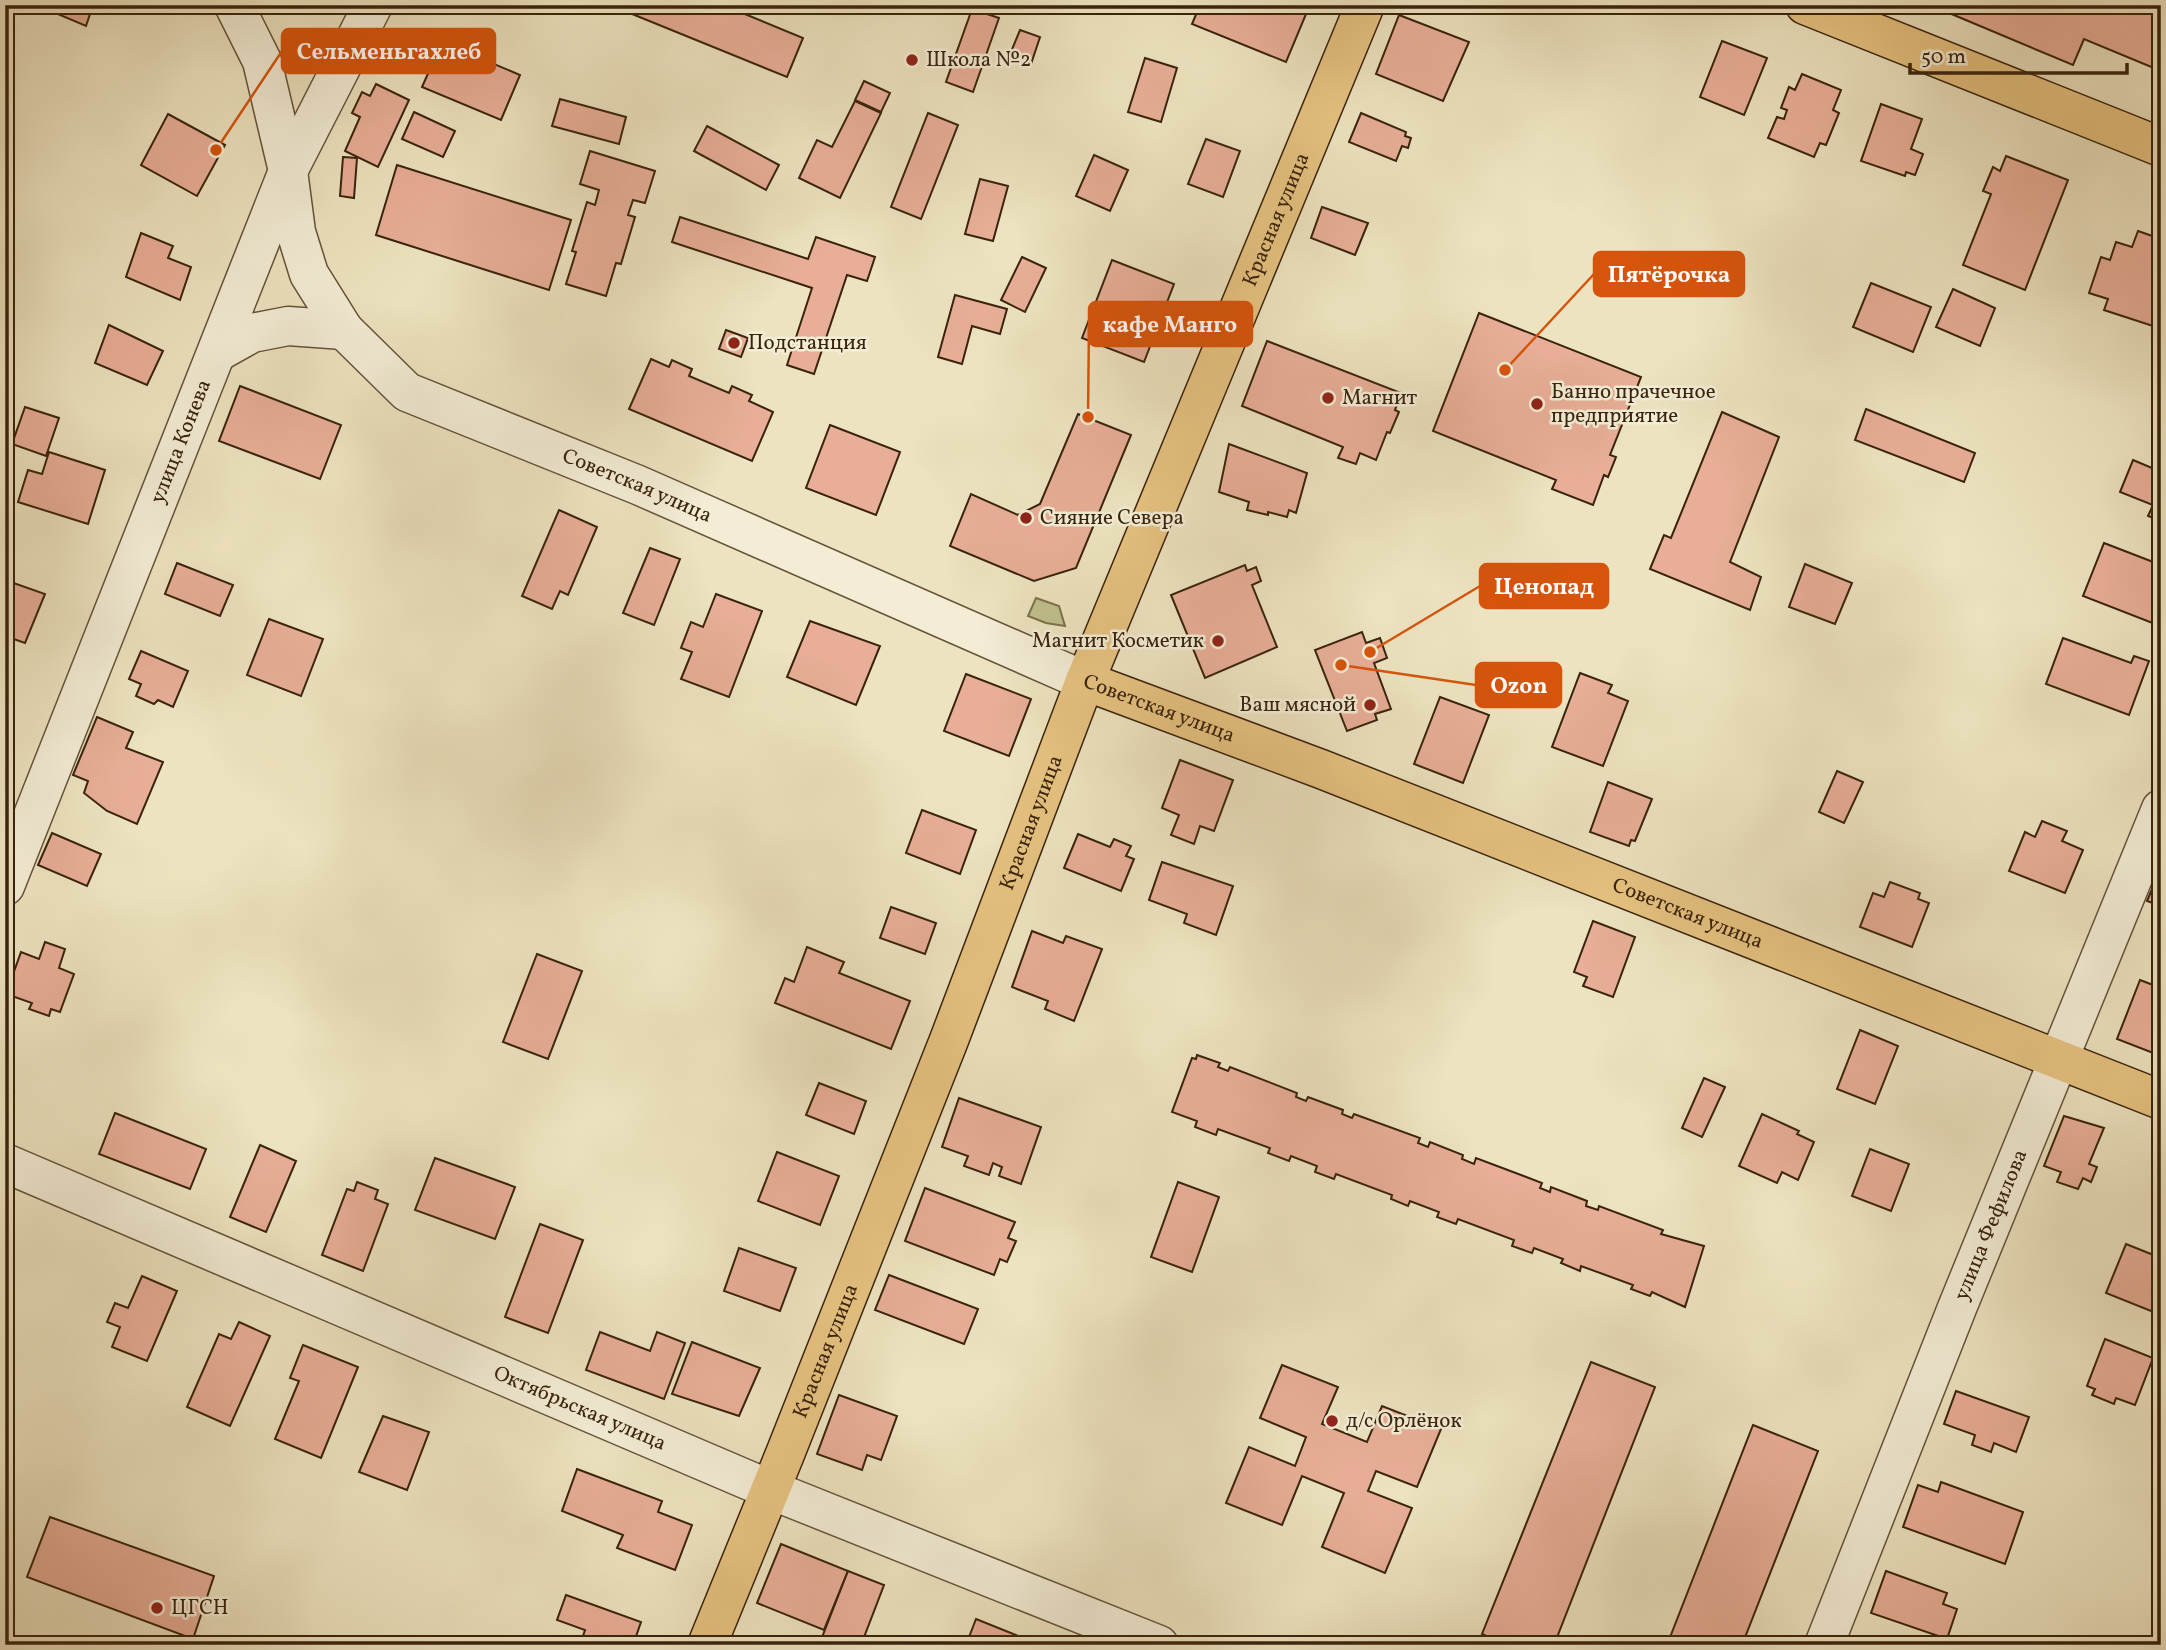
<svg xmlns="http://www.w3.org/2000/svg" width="2166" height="1650" font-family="Vollkorn,serif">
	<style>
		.green { fill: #bfc18d; stroke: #7c724c; stroke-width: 2 }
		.building { fill: #e8ae97; stroke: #39230c; stroke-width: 2 }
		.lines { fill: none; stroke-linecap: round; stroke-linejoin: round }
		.minor-casing { stroke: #665339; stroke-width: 41 }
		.major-casing { stroke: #39230c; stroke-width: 41 }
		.minor { stroke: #f3edd6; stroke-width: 38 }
		.major { stroke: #e6c280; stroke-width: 38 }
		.poi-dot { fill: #8f2418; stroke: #f3edd6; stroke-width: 2.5 }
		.labels { text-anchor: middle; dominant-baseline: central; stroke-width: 5; stroke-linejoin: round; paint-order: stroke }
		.poi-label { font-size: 21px; fill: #39230c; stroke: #f3edd6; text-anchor: start }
		.street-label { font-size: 21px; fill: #39230c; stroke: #f3edd6 }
		.leader { fill: none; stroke: #d6540c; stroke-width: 2.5 }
		.callout-dot { fill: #d6540c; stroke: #f3edd6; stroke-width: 2.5 }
		.callout { fill: #d6540c; stroke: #d6540c; stroke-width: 2.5 }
		.callout-label { font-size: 23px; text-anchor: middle; font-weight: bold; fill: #fff }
	</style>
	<rect width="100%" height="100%" fill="#ede3c0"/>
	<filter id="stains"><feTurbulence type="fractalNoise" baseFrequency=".00286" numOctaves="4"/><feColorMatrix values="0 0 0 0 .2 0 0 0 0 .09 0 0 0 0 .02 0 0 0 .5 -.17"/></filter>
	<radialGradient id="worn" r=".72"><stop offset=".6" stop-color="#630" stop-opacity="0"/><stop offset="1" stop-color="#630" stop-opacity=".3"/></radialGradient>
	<!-- green -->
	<path class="green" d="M 1036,598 L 1059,606 L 1065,626 L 1046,623 L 1028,616 Z"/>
	<!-- building -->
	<g class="building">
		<path d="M 56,5 L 93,5 L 86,26 L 53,12 Z"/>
		<path d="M 610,5 L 723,5 L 803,38 L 787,77 Z"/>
		<path d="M 1200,5 L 1305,5 L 1309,7 L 1286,62 L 1192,24 Z"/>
		<path d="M 1930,5 L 2161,5 L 2161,71 L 2084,39 L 2073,65 Z"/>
		<path d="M 972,9 L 999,18 L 973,92 L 946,82 Z"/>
		<path d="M 1399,15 L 1469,42 L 1443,101 L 1376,74 Z"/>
		<path d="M 1020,30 L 1040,37 L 1030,67 L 1008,59 Z"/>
		<path d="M 1722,41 L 1767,58 L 1744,115 L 1700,97 Z"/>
		<path d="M 442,42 L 520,75 L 501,120 L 422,87 Z"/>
		<path d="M 1145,58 L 1177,68 L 1161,122 L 1128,112 Z"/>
		<path d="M 1802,74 L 1841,90 L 1833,110 L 1839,113 L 1826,145 L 1820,143 L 1814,157 L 1768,138 L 1777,117 L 1784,119 L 1787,110 L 1781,108 L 1789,87 L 1795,90 Z"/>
		<path d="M 864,81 L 890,93 L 881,112 L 855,100 Z"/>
		<path d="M 376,84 L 409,100 L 378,167 L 345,151 L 360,117 L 352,113 L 362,92 L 370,96 Z"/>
		<path d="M 560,99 L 626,117 L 619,144 L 552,126 Z"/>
		<path d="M 855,101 L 881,113 L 840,198 L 799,178 L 817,140 L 832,147 Z"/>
		<path d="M 1881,104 L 1922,119 L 1911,149 L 1923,154 L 1915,175 L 1906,172 L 1905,176 L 1861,161 Z"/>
		<path d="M 414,112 L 455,131 L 443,157 L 402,139 Z"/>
		<path d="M 928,113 L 958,125 L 921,219 L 891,207 Z"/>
		<path d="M 1361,113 L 1406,132 L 1405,136 L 1411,138 L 1408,148 L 1402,146 L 1396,161 L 1349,142 Z"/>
		<path d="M 168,114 L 225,145 L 197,196 L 141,165 Z"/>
		<path d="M 707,126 L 779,165 L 766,190 L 694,151 Z"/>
		<path d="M 1206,139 L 1240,151 L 1223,197 L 1188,184 Z"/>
		<path d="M 590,151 L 655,171 L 645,203 L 633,200 L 628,215 L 635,217 L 621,264 L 616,263 L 606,296 L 566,284 L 576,252 L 572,251 L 587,202 L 595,205 L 599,190 L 580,184 Z"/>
		<path d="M 1094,155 L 1128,170 L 1110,211 L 1076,196 Z"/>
		<path d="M 2006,156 L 2068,180 L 2025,290 L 1963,265 L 1991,194 L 1983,191 L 1993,167 L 2000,171 Z"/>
		<path d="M 343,157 L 357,158 L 354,198 L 340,196 Z"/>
		<path d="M 397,165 L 571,220 L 549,290 L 376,235 Z"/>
		<path d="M 980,179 L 1008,186 L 993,241 L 965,234 Z"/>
		<path d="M 1322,207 L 1368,223 L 1355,255 L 1311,238 Z"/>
		<path d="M 680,217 L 808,259 L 816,237 L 875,257 L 867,281 L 847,275 L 814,374 L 787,365 L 812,288 L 672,242 Z"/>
		<path d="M 2138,231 L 2161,239 L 2161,312 L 2156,327 L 2104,310 L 2108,299 L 2089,293 L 2101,257 L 2110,260 L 2116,242 L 2132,247 Z"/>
		<path d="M 141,233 L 173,246 L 168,258 L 191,267 L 180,300 L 126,277 Z"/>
		<path d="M 1022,257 L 1046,268 L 1025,312 L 1001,300 Z"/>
		<path d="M 1112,260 L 1174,284 L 1144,362 L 1082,338 Z"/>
		<path d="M 1871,283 L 1931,307 L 1913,352 L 1853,327 Z"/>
		<path d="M 1953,289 L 1995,308 L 1980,346 L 1936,327 Z"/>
		<path d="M 955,295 L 1007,309 L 1000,334 L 972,326 L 962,364 L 938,357 Z"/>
		<path d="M 1479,313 L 1641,377 L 1610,455 L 1616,457 L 1608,477 L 1604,475 L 1593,505 L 1552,489 L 1556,480 L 1433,431 Z"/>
		<path d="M 109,325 L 163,351 L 147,385 L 95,363 Z"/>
		<path d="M 726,330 L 748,338 L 741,357 L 719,349 Z"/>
		<path d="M 1267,341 L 1401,393 L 1395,410 L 1399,412 L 1390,433 L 1387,432 L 1376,460 L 1360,453 L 1356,464 L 1338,458 L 1343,447 L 1242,406 Z"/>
		<path d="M 651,359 L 669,367 L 672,360 L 692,369 L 689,376 L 729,393 L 732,386 L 752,395 L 749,401 L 773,412 L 752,461 L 629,409 Z"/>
		<path d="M 240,386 L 341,425 L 320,479 L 219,441 Z"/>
		<path d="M 25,407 L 59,418 L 46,456 L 12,444 Z"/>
		<path d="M 1866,409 L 1975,453 L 1964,482 L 1855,440 Z"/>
		<path d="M 1722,412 L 1779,437 L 1730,562 L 1761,577 L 1750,610 L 1650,569 L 1664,535 L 1671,538 Z"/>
		<path d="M 1078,414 L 1131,435 L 1076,568 L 1034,581 L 950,546 L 971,494 L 1018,515 L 1040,504 Z"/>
		<path d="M 830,425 L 900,452 L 876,515 L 806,488 Z"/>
		<path d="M 1229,444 L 1307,473 L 1296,513 L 1289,510 L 1287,517 L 1268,512 L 1268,515 L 1247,510 L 1249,502 L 1219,492 Z"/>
		<path d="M 49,452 L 105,470 L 88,524 L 18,502 L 28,470 L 42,474 Z"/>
		<path d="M 2133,460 L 2159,471 L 2161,466 L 2161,521 L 2148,516 L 2153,505 L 2120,492 Z"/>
		<path d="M 559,510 L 597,527 L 568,595 L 560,591 L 552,609 L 522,596 Z"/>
		<path d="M 2104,543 L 2161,565 L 2161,611 L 2155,624 L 2083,596 Z"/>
		<path d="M 650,548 L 680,559 L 654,625 L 623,613 Z"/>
		<path d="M 177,563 L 233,585 L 220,616 L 165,594 Z"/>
		<path d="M 1805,564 L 1852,583 L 1835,624 L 1789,607 Z"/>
		<path d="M 1245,565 L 1247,571 L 1256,567 L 1261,581 L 1252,585 L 1277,647 L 1205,678 L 1171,595 Z"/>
		<path d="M 5,580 L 45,594 L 25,643 L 5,636 Z"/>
		<path d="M 716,594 L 762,611 L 729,697 L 681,679 L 692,652 L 681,648 L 691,622 L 703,627 Z"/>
		<path d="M 269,619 L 323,639 L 301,696 L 247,675 Z"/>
		<path d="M 810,621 L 880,646 L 856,705 L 787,677 Z"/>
		<path d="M 1362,632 L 1366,643 L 1380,638 L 1387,658 L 1374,663 L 1391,709 L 1375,714 L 1377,720 L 1347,731 L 1315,650 Z"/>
		<path d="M 2063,638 L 2131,663 L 2134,656 L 2149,661 L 2129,715 L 2046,684 Z"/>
		<path d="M 141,651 L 188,671 L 173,707 L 158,700 L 154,704 L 136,696 L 141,684 L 129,679 Z"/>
		<path d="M 1580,673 L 1612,685 L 1608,693 L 1628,701 L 1603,766 L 1552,747 Z"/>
		<path d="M 966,674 L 1031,699 L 1009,756 L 944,731 Z"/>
		<path d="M 1440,697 L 1489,715 L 1463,783 L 1414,764 Z"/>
		<path d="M 97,717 L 133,732 L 126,748 L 163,762 L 137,824 L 107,811 L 84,793 L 88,781 L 73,775 Z"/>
		<path d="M 1180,760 L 1233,780 L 1214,831 L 1200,826 L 1194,844 L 1171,835 L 1179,815 L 1162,808 Z"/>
		<path d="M 1837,771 L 1863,782 L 1844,823 L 1819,812 Z"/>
		<path d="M 1608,782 L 1652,799 L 1635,841 L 1631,840 L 1629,846 L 1590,832 Z"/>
		<path d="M 922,810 L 976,830 L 960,874 L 906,853 Z"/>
		<path d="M 2042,821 L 2067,831 L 2062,841 L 2083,850 L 2065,893 L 2009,871 L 2025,832 L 2035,837 Z"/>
		<path d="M 52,833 L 101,854 L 87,886 L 38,865 Z"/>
		<path d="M 1078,834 L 1110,847 L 1114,839 L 1131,846 L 1126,856 L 1134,859 L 1121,891 L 1064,868 Z"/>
		<path d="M 1162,862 L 1233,886 L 1216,935 L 1184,923 L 1187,914 L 1149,900 Z"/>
		<path d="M 2161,868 L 2161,906 L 2147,901 Z"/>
		<path d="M 1890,882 L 1920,893 L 1918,899 L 1929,903 L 1912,947 L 1860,927 L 1873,893 L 1884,897 Z"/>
		<path d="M 891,907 L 936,923 L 925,954 L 880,938 Z"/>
		<path d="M 1593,921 L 1635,937 L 1613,997 L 1583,986 L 1587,977 L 1574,972 Z"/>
		<path d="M 1032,931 L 1063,943 L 1066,936 L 1102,949 L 1074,1021 L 1045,1009 L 1048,1001 L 1012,987 Z"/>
		<path d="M 45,942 L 65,949 L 59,968 L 74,974 L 60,1012 L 51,1009 L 49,1016 L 29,1009 L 32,1003 L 6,994 L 21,952 L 39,959 Z"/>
		<path d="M 807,947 L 844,962 L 839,973 L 910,1001 L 891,1049 L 775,1003 L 785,978 L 794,982 Z"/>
		<path d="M 537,954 L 582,971 L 548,1059 L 503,1042 Z"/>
		<path d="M 2140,980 L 2161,988 L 2161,1056 L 2117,1039 Z"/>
		<path d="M 1860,1030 L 1898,1046 L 1875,1104 L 1837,1089 Z"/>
		<path d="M 1197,1055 L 1220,1063 L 1218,1067 L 1228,1071 L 1230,1067 L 1297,1093 L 1296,1097 L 1306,1101 L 1308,1097 L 1343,1110 L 1342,1114 L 1352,1118 L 1354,1114 L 1420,1138 L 1418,1143 L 1428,1147 L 1430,1142 L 1463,1155 L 1462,1159 L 1474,1164 L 1476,1158 L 1542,1183 L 1540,1188 L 1550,1192 L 1551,1187 L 1587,1201 L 1586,1206 L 1598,1210 L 1599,1206 L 1663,1230 L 1661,1234 L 1704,1246 L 1685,1307 L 1652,1292 L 1650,1296 L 1631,1289 L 1633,1285 L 1581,1266 L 1580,1271 L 1561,1263 L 1563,1259 L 1534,1248 L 1532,1253 L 1512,1246 L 1514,1240 L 1458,1219 L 1456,1224 L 1437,1217 L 1439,1212 L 1410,1201 L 1408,1206 L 1391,1199 L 1392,1195 L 1336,1174 L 1334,1179 L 1315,1172 L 1317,1166 L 1291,1156 L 1289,1161 L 1268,1153 L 1270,1148 L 1218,1129 L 1216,1135 L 1195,1127 L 1197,1121 L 1172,1112 L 1192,1058 L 1196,1059 Z"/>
		<path d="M 1704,1078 L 1725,1087 L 1702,1137 L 1682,1128 Z"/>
		<path d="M 819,1083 L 866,1101 L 854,1134 L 806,1115 Z"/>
		<path d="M 5,1089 L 14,1092 L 5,1115 Z"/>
		<path d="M 959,1098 L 1041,1127 L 1021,1184 L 999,1176 L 1002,1167 L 993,1163 L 989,1175 L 964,1166 L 968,1156 L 942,1147 Z"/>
		<path d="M 115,1113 L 206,1149 L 190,1189 L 99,1154 Z"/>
		<path d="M 1762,1114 L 1799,1131 L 1797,1134 L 1814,1142 L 1798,1180 L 1782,1172 L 1777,1183 L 1739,1166 Z"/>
		<path d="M 2064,1116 L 2104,1128 L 2089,1164 L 2097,1167 L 2091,1182 L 2083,1178 L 2078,1189 L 2057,1182 L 2061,1172 L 2044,1166 Z"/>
		<path d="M 260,1145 L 296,1161 L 266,1232 L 230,1217 Z"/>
		<path d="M 1870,1149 L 1909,1164 L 1891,1211 L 1852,1196 Z"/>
		<path d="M 777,1152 L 839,1176 L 820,1225 L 758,1201 Z"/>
		<path d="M 435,1158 L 515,1187 L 495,1239 L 415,1210 Z"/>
		<path d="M 357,1182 L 378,1190 L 375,1199 L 388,1204 L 363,1271 L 322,1255 L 347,1189 L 354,1191 Z"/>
		<path d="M 1178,1182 L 1219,1197 L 1192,1272 L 1151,1257 Z"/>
		<path d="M 925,1188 L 1015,1222 L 1008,1238 L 1016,1241 L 1007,1262 L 1000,1259 L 994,1275 L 905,1241 Z"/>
		<path d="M 540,1224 L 583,1240 L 548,1333 L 505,1317 Z"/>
		<path d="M 2126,1244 L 2161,1258 L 2161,1315 L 2106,1293 Z"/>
		<path d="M 739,1248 L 796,1268 L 780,1311 L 724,1291 Z"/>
		<path d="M 889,1275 L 978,1309 L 964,1344 L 875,1310 Z"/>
		<path d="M 142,1276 L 177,1291 L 147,1361 L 112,1347 L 120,1327 L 107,1322 L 115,1303 L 128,1308 Z"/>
		<path d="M 239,1322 L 270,1336 L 230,1426 L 187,1407 L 219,1334 L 231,1339 Z"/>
		<path d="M 600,1332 L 650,1351 L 657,1332 L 685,1343 L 664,1399 L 586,1370 Z"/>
		<path d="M 2105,1339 L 2153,1358 L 2135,1405 L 2116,1398 L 2114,1404 L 2092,1395 L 2095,1389 L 2087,1386 Z"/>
		<path d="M 692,1342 L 760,1368 L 739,1416 L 672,1394 Z"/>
		<path d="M 303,1345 L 358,1367 L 321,1458 L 275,1439 L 299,1381 L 290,1378 Z"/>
		<path d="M 1591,1362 L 1655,1387 L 1554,1645 L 1506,1645 L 1482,1634 Z"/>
		<path d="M 1282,1365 L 1338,1387 L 1322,1424 L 1367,1442 L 1382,1406 L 1441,1429 L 1417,1487 L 1376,1471 L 1368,1491 L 1412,1508 L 1385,1573 L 1322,1547 L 1344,1493 L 1302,1476 L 1282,1525 L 1226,1503 L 1249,1447 L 1295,1466 L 1306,1437 L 1260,1418 Z"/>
		<path d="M 1956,1391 L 2029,1417 L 2016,1452 L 1994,1443 L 1991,1452 L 1972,1445 L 1975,1435 L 1944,1424 Z"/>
		<path d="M 839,1395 L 897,1416 L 881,1460 L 867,1455 L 862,1470 L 817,1454 Z"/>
		<path d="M 383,1416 L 429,1432 L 407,1490 L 359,1472 Z"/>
		<path d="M 1753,1425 L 1818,1451 L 1742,1645 L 1667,1645 Z"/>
		<path d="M 577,1469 L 662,1501 L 658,1512 L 692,1525 L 675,1570 L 617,1548 L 623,1535 L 562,1511 Z"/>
		<path d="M 1941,1482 L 2023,1512 L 2005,1564 L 1903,1527 L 1918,1485 L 1938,1492 Z"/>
		<path d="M 50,1517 L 214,1576 L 193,1639 L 27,1577 Z"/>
		<path d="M 781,1544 L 848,1571 L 824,1630 L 757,1603 Z"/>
		<path d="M 848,1571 L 884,1585 L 861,1645 L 819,1645 Z"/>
		<path d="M 1886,1571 L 1947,1593 L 1943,1604 L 1957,1609 L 1947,1639 L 1871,1613 Z"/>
		<path d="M 566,1595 L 641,1622 L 633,1645 L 580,1645 L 585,1630 L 557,1620 Z"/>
		<path d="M 976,1619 L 1026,1639 L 1024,1645 L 966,1645 Z"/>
	</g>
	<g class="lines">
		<!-- minor casing -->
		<g class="minor-casing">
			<g id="minor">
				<path id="s1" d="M 234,5 L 262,61 L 288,171 L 296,232 L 309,274 L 344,330 L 407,392 L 638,485 L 1085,681"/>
				<path d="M 218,352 L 252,333 L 288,326 L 344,330"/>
				<path id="s2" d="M 5,886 L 288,171 L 373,5"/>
				<path id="s3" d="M 5,1163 L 771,1490 L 1159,1645"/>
				<path id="s4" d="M 1824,1645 L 1957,1308 L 2161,809"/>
			</g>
		</g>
		<!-- major casing -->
		<g class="major-casing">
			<g id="major">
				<path d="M 1805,5 L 2161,147"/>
				<path id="s5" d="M 1085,681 L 1321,769 L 2161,1100"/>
				<path id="s6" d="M 707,1645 L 785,1454 L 949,1040 L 1085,681 L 1365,5"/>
			</g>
		</g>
		<!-- minor -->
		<use href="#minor" class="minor"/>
		<!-- major -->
		<use href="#major" class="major"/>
	</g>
	<!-- markers -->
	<g class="poi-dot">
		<circle cx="912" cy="60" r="7"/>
		<circle cx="734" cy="343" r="7"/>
		<circle cx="1328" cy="398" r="7"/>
		<circle cx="1537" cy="404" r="7"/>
		<circle cx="1026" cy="518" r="7"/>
		<circle cx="1218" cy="641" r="7"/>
		<circle cx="1370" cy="705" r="7"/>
		<circle cx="1332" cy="1421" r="7"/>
		<circle cx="157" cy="1608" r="7"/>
	</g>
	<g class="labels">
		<!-- poi labels -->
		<g class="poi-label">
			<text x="926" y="60">Школа №2</text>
			<text x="748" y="343">Подстанция</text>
			<text x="1551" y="392">Банно прачечное<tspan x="1551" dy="24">предприятие</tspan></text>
			<text x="1342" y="398">Магнит</text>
			<text x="1040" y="518">Сияние Севера</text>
			<text x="1204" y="641" text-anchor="end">Магнит Косметик</text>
			<text x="1356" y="705" text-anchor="end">Ваш мясной</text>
			<text x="1346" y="1421">д/с Орлёнок</text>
			<text x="171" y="1608">ЦГСН</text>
		</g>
		<!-- street labels -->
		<g class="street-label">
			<text stroke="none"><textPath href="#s6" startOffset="1535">Красная улица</textPath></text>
			<text stroke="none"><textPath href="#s2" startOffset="478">улица Конева</textPath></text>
			<text stroke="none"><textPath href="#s1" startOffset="684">Советская улица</textPath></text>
			<text stroke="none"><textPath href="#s5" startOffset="79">Советская улица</textPath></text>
			<text stroke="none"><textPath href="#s6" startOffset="884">Красная улица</textPath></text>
			<text stroke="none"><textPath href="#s5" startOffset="646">Советская улица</textPath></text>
			<text stroke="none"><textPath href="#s4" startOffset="452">улица Фефилова</textPath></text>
			<text stroke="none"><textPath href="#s6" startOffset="317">Красная улица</textPath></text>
			<text stroke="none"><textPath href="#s3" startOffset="625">Октябрьская улица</textPath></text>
		</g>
	</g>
	<!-- callouts -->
	<path class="leader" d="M216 150L282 51M1505 370L1594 274M1088 417L1089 324M1370 652L1480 586M1341 665L1476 685"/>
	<g class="callout-dot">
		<circle cx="216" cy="150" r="7"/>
		<circle cx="1505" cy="370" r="7"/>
		<circle cx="1088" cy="417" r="7"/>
		<circle cx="1370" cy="652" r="7"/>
		<circle cx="1341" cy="665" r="7"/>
	</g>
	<g class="callout">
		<rect x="282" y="29" width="213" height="44" rx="7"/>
		<rect x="1594" y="252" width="150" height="44" rx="7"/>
		<rect x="1089" y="302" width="163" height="44" rx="7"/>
		<rect x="1480" y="564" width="128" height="44" rx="7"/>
		<rect x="1476" y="663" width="85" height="44" rx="7"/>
	</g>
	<g class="callout-label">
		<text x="389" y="59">Сельменьгахлеб</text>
		<text x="1669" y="282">Пятёрочка</text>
		<text x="1170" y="332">кафе Манго</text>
		<text x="1544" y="594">Ценопад</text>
		<text x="1519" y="693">Ozon</text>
	</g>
	<!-- margin -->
	<rect width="2166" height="1650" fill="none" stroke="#ede3c0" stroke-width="28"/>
	<rect x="7" y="7" width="2152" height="1636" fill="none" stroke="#39230c" stroke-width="3.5"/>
	<rect x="14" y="14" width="2138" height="1622" fill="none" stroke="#39230c" stroke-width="2"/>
	<!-- scale -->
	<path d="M1910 63v10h217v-10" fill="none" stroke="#39230c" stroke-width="3.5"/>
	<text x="1921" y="63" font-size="21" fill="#39230c" stroke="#f3edd6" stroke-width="5" paint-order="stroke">50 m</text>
	<rect width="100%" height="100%" filter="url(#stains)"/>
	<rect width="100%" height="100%" fill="url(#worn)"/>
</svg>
